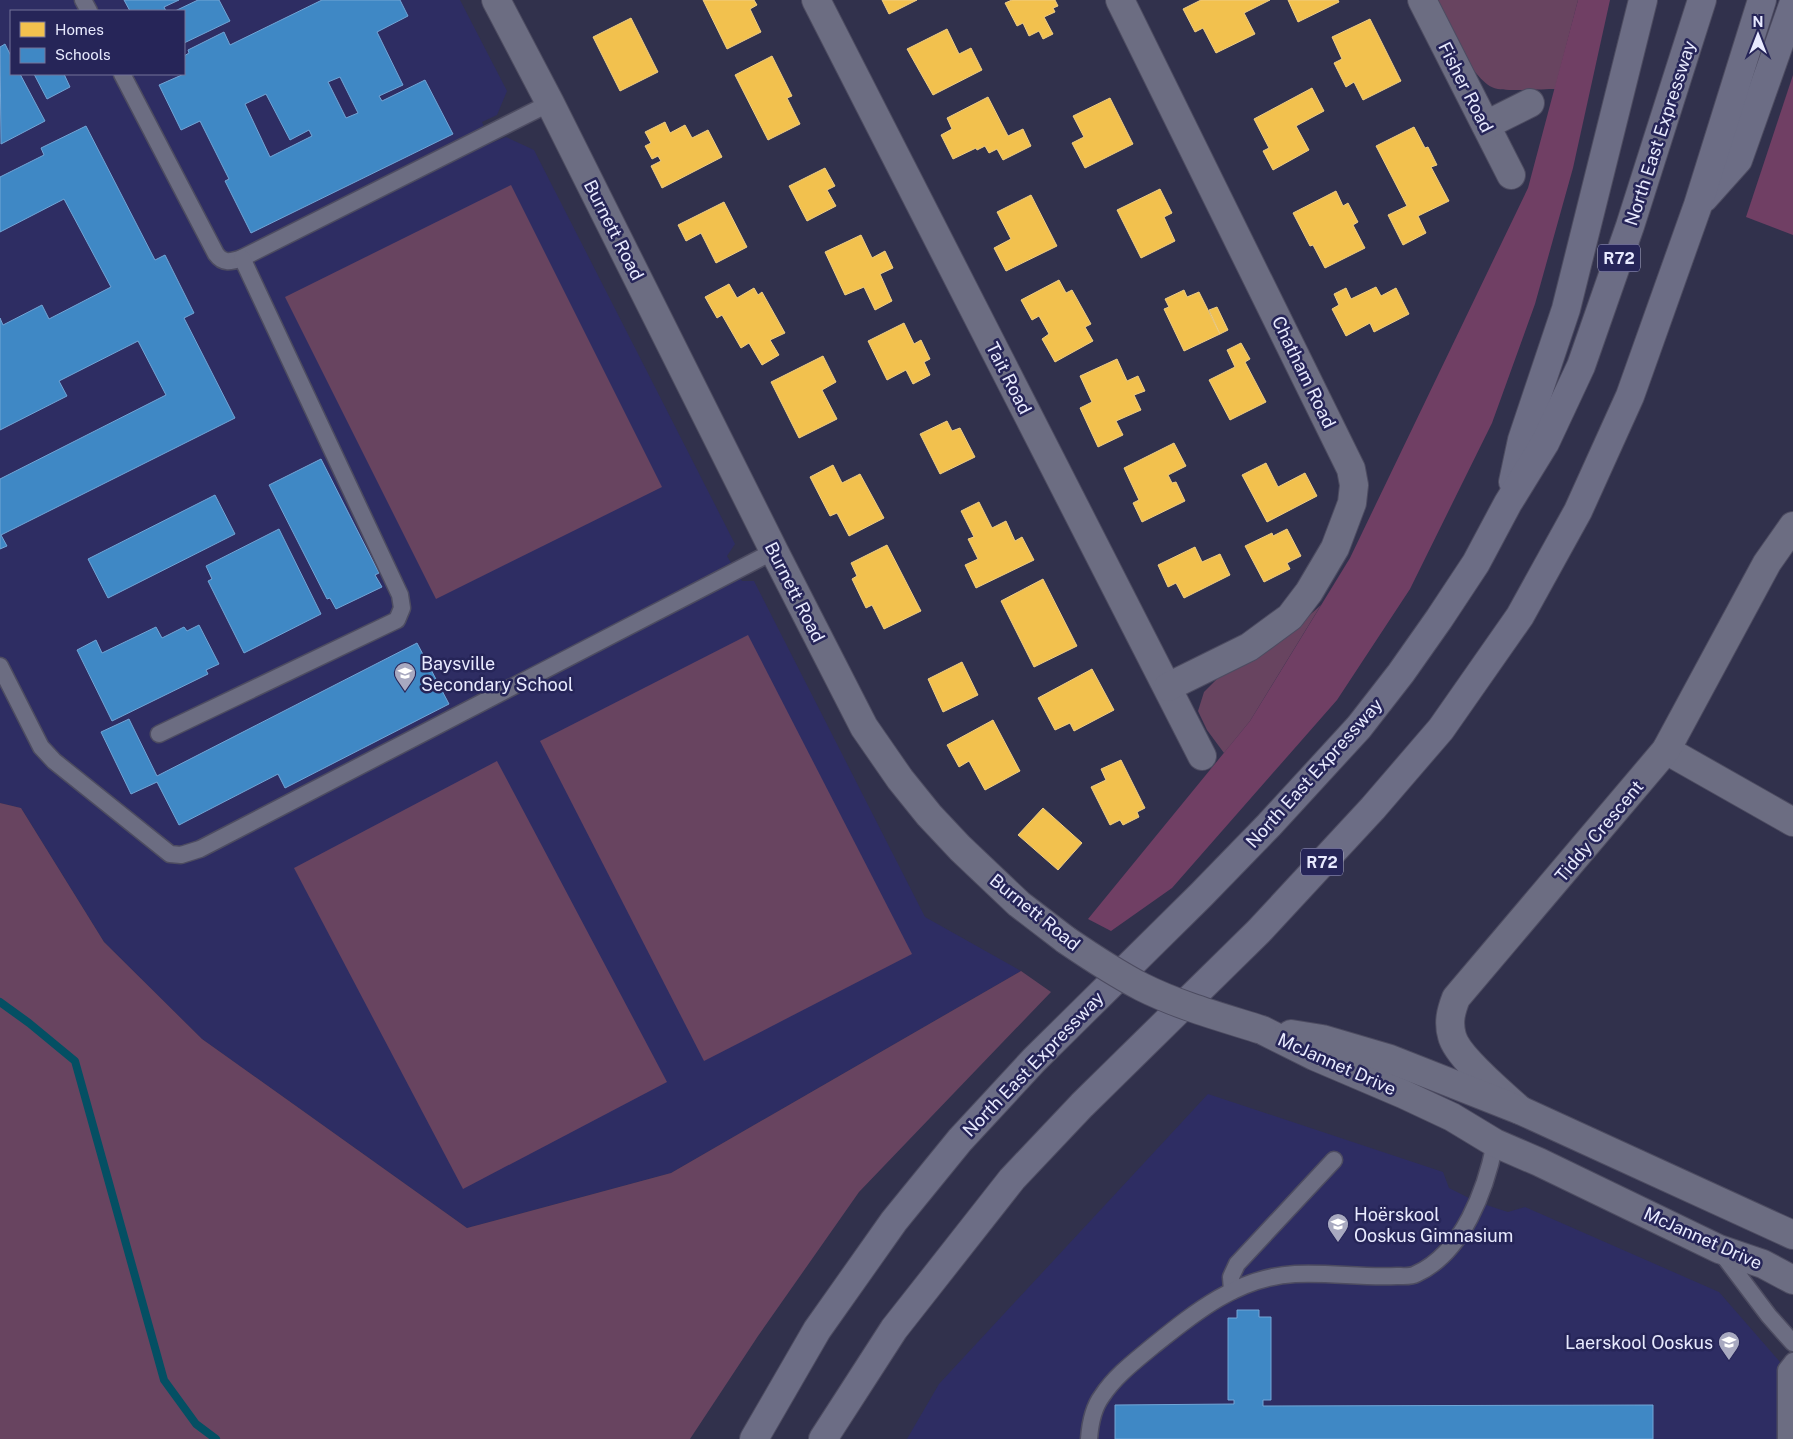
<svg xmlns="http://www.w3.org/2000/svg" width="1793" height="1439" font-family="'Public Sans',sans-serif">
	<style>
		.built { fill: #2e2d63; fill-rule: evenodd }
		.green { fill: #684460 }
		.forest { fill: #703f64 }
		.homes { fill: #f2c14e; stroke: #efcd83 }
		.schools { fill: #3f88c5; stroke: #72a5d6; fill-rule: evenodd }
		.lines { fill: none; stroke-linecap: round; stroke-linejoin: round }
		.stream { stroke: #044f63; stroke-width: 8 }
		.lane-casing { stroke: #4d4c61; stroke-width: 19 }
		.street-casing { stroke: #4d4c61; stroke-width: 30 }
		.secondary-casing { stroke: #4d4c61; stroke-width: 30 }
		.highway-casing { stroke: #4d4c61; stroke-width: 30 }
		.lane { stroke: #6c6d82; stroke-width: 16 }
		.street { stroke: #6c6d82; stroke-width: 28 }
		.secondary { stroke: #6c6d82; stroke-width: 28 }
		.highway { stroke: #6c6d85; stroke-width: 28 }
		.secondary-bridge-casing { stroke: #4d4c61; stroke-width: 30; stroke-linecap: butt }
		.secondary-bridge { stroke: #6c6d82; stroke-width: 28 }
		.labels { text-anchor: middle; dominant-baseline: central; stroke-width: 5; stroke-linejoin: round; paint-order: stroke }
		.shield { fill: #262558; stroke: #aeafcc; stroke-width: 1 }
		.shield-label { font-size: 16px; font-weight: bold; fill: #e8eafe }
		.street-label { font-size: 18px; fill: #e8eafe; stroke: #262558 }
		.poi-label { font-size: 18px; fill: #e8eafe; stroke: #262558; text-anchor: start }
	</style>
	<rect width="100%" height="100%" fill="#31314c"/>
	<!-- built -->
	<g class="built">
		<path d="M 0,0 L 460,0 L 507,91 L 497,115 L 482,122 L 491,143 L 506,137 L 534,150 L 735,544 L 727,556 L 742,581 L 754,581 L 925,917 L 1021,971 L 671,1173 L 467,1228 L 202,1039 L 104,942 L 21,808 L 0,803 ZM 11,11 L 184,11 L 184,74 L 11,74 Z"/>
		<path d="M 1208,1094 L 1443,1172 L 1449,1188 L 1477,1202 L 1508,1212 L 1525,1207 L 1719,1292 L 1793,1377 L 1793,1439 L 907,1439 L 939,1384 Z"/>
	</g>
	<!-- green -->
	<g class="green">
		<path d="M 1435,0 L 1578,0 L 1555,89 C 1542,89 1504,92 1494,88 C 1472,80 1444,21 1435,0 Z"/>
		<path d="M 511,185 L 662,487 L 436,599 L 285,297 Z"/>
		<path d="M 1321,605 L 1250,721 L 1224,753 L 1207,730 L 1198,711 L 1204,692 L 1221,675 L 1277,644 Z"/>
		<path d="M 748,635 L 912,954 L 704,1061 L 540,741 Z"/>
		<path d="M 497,761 L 667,1082 L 463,1189 L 294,868 Z"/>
		<path d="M 0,803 L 21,808 L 104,942 L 202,1039 L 467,1228 L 671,1173 L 1021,971 L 1051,992 L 859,1192 L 758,1336 L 690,1439 L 0,1439 Z"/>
	</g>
	<!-- forest -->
	<g class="forest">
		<path d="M 1578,0 L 1610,0 L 1573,168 L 1535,304 L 1492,423 L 1410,589 L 1337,700 L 1172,888 L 1111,931 L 1088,919 L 1250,721 L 1350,558 L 1528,188 Z"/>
		<path d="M 1793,75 L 1793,235 L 1746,217 Z"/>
	</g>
	<!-- homes -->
	<g class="homes">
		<path d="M 703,0 L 754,0 L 757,5 L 750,9 L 761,32 L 727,49 Z"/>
		<path d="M 882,0 L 917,0 L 889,14 Z"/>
		<path d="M 1012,0 L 1055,0 L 1058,6 L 1053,8 L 1055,12 L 1044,17 L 1053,34 L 1043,39 L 1039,31 L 1029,36 L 1023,23 L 1017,26 L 1005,3 Z"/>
		<path d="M 1201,0 L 1270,0 L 1244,13 L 1255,34 L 1216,53 L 1203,28 L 1195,32 L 1183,9 Z"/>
		<path d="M 1288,0 L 1338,0 L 1339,2 L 1298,22 Z"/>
		<path d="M 631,18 L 658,72 L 620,91 L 593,37 Z"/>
		<path d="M 1370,19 L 1401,81 L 1363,100 L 1354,82 L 1346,87 L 1334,63 L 1342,59 L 1332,37 Z"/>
		<path d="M 947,29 L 959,54 L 971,48 L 982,70 L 933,95 L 907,49 Z"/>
		<path d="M 772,56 L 792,96 L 787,98 L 800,124 L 768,140 L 735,75 Z"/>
		<path d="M 1312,88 L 1324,111 L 1296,126 L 1309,150 L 1273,170 L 1263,151 L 1269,148 L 1254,119 Z"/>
		<path d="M 988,97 L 1008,136 L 1023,129 L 1031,146 L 1003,160 L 997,149 L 989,153 L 985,146 L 977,150 L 976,148 L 953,159 L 941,135 L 952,129 L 947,118 Z"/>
		<path d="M 1110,98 L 1133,144 L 1085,168 L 1072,143 L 1084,137 L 1073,116 Z"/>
		<path d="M 665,122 L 670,133 L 685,125 L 692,138 L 708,130 L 722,157 L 662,188 L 651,166 L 661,161 L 658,156 L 652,159 L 645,146 L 651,143 L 645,132 Z"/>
		<path d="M 1414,127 L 1425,148 L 1428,147 L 1437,165 L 1431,167 L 1449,201 L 1418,216 L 1426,233 L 1403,245 L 1388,215 L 1407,206 L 1376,146 Z"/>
		<path d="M 825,168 L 835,186 L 827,190 L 836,206 L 807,221 L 789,186 Z"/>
		<path d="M 1160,189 L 1172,213 L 1164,217 L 1175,241 L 1141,258 L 1117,210 Z"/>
		<path d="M 1336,191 L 1343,206 L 1348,203 L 1358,222 L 1353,225 L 1365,248 L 1325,268 L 1313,245 L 1310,246 L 1293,213 Z"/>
		<path d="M 1031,195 L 1057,246 L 1006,271 L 994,248 L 1011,239 L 997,212 Z"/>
		<path d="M 724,202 L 747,247 L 716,263 L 701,233 L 686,241 L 678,225 Z"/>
		<path d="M 861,235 L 872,258 L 885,251 L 893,268 L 880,274 L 892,301 L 875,310 L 864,287 L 845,295 L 825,252 Z"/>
		<path d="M 1059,280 L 1066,293 L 1072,290 L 1091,324 L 1085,327 L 1093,341 L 1055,362 L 1042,339 L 1049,334 L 1039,316 L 1032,320 L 1021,300 Z"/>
		<path d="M 729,284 L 737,298 L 754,288 L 758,295 L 762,292 L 785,333 L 770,340 L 779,355 L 762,365 L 749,343 L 741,348 L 722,315 L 717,318 L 705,297 Z"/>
		<path d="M 1376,287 L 1381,296 L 1396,288 L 1409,314 L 1374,332 L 1370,323 L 1346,336 L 1332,309 L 1339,305 L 1334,294 L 1346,288 L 1351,299 Z"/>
		<path d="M 1184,290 L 1187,297 L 1199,292 L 1220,334 L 1184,351 L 1164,309 L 1169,307 L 1165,299 Z"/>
		<path d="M 1217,307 L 1228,330 L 1220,334 L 1209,310 Z"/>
		<path d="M 904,323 L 914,344 L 921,340 L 930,359 L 924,362 L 930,375 L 913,384 L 906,370 L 887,380 L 868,341 Z"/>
		<path d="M 1241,343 L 1250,359 L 1245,362 L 1266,402 L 1230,420 L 1209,380 L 1235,367 L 1227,350 Z"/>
		<path d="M 823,356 L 836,382 L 822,390 L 837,419 L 799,438 L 771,382 Z"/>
		<path d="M 1117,359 L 1127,381 L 1138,376 L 1145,391 L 1134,395 L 1141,410 L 1116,421 L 1123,435 L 1098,447 L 1080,408 L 1092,402 L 1080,376 Z"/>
		<path d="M 947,421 L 952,431 L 960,428 L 975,457 L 940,474 L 920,434 Z"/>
		<path d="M 1174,443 L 1186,466 L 1168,475 L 1172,483 L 1176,482 L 1185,501 L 1142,522 L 1133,503 L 1139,500 L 1124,468 Z"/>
		<path d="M 1266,463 L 1278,487 L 1305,473 L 1317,496 L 1267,522 L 1242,475 Z"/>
		<path d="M 833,465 L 842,483 L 860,474 L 884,518 L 849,536 L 837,513 L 830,516 L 810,477 Z"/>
		<path d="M 979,502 L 992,528 L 1006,521 L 1015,541 L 1022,537 L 1034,560 L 976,588 L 965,565 L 978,559 L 968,539 L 974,537 L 961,511 Z"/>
		<path d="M 1287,529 L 1301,556 L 1287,563 L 1290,569 L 1264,582 L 1245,546 L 1272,533 L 1273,536 Z"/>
		<path d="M 887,545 L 921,611 L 884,629 L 872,605 L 866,608 L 852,579 L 857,576 L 851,563 Z"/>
		<path d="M 1195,547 L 1202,562 L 1220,554 L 1230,575 L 1184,598 L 1176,583 L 1168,587 L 1158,565 Z"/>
		<path d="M 1043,579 L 1077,646 L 1034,667 L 1001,601 Z"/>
		<path d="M 962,662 L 978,695 L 943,712 L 928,679 Z"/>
		<path d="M 1092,669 L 1114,710 L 1074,731 L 1070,723 L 1055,730 L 1038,698 Z"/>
		<path d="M 993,720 L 1020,771 L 985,790 L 969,761 L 959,767 L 947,745 Z"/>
		<path d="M 1121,760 L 1145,808 L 1137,812 L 1139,817 L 1123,825 L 1120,820 L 1110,825 L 1091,787 L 1106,780 L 1101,769 Z"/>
		<path d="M 1043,808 L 1082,843 L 1058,870 L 1018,835 Z"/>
	</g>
	<!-- schools -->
	<g class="schools">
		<path d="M 124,0 L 179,0 L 164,7 L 166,11 L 130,11 Z"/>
		<path d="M 198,0 L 219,0 L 230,21 L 184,43 L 184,11 L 175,11 Z"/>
		<path d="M 322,0 L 400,0 L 408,16 L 377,32 L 403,85 L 379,96 L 382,101 L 425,80 L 453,134 L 251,233 L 225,181 L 229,179 L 200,121 L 181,130 L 159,85 L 184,74 L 184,56 L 189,53 L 188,50 L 224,32 L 230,45 ZM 340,77 L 358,113 L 346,118 L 328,82 ZM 266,94 L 290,140 L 309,130 L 312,136 L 270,157 L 245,104 Z"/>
		<path d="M 5,44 L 11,56 L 11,74 L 20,74 L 45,121 L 1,144 L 0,47 Z"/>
		<path d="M 34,74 L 64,74 L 70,87 L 47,99 Z"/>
		<path d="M 86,126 L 155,260 L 165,255 L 194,313 L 184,318 L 235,418 L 1,535 L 7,546 L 0,549 L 0,479 L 166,395 L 138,341 L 59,381 L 67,396 L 0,430 L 0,318 L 3,325 L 42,305 L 49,319 L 111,287 L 64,199 L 0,232 L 0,177 L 44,155 L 41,148 Z"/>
		<path d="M 321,459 L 379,573 L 375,575 L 382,587 L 336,609 L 330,598 L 327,599 L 269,485 Z"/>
		<path d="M 215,495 L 235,534 L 108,598 L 88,559 Z"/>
		<path d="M 279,529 L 321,614 L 244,653 L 208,581 L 212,579 L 206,566 Z"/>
		<path d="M 199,625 L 219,664 L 206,670 L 208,674 L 112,721 L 77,650 L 96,640 L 102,653 L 156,627 L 162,638 L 184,627 L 187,631 Z"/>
		<path d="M 417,643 L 449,704 L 285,788 L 278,774 L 179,825 L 157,782 L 131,794 L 101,732 L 129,719 L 157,776 Z"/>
		<path d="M 1237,1310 L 1259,1310 L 1259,1317 L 1271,1317 L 1271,1400 L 1263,1400 L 1263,1406 L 1653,1405 L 1653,1439 L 1115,1439 L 1115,1405 L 1234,1404 L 1234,1400 L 1228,1400 L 1228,1318 L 1237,1318 Z"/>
	</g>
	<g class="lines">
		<!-- stream -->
		<path class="stream" d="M 0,1002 L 29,1023 L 75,1061 L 164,1380 L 196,1424 L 216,1439"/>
		<!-- lane casing -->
		<g class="lane-casing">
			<g id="lane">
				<path d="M 83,0 L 89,11"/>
				<path d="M 122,74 L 216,254 C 223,264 231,262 242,258 L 550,103"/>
				<path d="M 0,666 L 41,747 L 54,761 L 170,854 L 181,855 L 200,849 L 774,551"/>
				<path d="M 159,734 L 397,620 L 402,608 L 400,595 L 242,258"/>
				<path d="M 1720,1251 L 1769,1316 L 1793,1343"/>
				<path d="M 1232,1291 L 1231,1277 L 1237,1264 L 1334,1160"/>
				<path d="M 1089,1439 C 1090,1425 1093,1408 1102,1396 C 1115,1376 1135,1361 1153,1346 C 1195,1312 1238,1277 1295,1274 C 1329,1272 1363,1278 1397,1276 C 1403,1276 1411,1277 1416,1274 C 1463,1253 1486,1189 1495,1143"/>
				<path d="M 1786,1439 L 1786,1370 L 1793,1361"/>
			</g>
		</g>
		<!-- street casing -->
		<g class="street-casing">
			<g id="street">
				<path d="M 816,0 L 1202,756"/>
				<path d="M 1120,0 L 1351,469 L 1354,485 L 1352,503 L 1335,548 L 1309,592 L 1290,617 L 1249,647 L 1168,687"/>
				<path d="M 1422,0 L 1511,175"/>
				<path d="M 1486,125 L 1530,103"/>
				<path d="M 1666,750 L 1793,822"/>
				<path d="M 1520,1110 C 1503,1094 1457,1057 1452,1036 C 1448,1022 1451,1011 1456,998 L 1666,750 L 1767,563 L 1793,526"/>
			</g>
		</g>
		<!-- secondary casing -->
		<g class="secondary-casing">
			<g id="secondary">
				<path d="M 496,0 L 550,103 L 774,551 L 864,727 L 900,779 L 929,815 L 960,848 L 1019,904 L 1066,940"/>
				<path d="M 1262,1030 L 1314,1056 L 1403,1094 L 1452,1117 L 1495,1143 L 1539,1162 L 1719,1249 L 1763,1264 L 1793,1280"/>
				<path d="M 1291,1034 L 1322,1039 L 1390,1059 L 1522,1111 L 1793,1235"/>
			</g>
		</g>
		<!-- highway casing -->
		<g class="highway-casing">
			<g id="highway">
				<path d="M 1704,198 L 1738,160 L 1793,5"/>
				<path d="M 1513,482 L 1522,440 L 1566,309 L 1643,0"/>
				<path d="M 754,1439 L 817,1330 L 894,1221 L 960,1140 L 1034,1060 L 1201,895 L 1269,825 L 1359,727 L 1401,673 L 1439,619 L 1476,563 L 1508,503 L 1545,443 L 1581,366 L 1630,226 L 1702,0"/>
				<path d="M 823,1439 L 894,1329 L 1012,1179 L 1082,1105 L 1259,931 L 1373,808 L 1441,729 L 1520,616 L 1578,511 L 1630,396 L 1698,205 L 1762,0"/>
			</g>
		</g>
		<!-- lane -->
		<use href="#lane" class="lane"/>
		<!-- street -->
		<use href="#street" class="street"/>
		<!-- secondary -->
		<use href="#secondary" class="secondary"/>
		<!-- highway -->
		<use href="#highway" class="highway"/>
		<!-- secondary-bridge casing -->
		<g class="secondary-bridge-casing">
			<path id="secondary-bridge" d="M 1066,940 C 1091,957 1115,973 1142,987 C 1180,1006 1221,1017 1262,1030"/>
		</g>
		<!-- secondary-bridge -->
		<use href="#secondary-bridge" class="secondary-bridge"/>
	</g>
	<!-- icons -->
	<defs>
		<g id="school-pin" transform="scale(1.125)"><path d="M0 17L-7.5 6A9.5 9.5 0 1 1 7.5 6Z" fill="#a8a9c0" stroke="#262558"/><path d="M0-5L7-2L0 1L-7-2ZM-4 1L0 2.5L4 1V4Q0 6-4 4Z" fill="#fff"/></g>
	</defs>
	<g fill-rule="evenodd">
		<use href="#school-pin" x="405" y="673"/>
		<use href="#school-pin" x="1338" y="1224"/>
		<use href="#school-pin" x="1729" y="1342"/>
	</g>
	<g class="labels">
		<!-- shield labels -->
		<g class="shield">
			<rect x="1598" y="244.5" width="42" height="27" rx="4"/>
			<rect x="1301" y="848.5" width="42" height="27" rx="4"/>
		</g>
		<g class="shield-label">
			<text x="1619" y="258">R72</text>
			<text x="1322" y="862">R72</text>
		</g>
		<!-- street labels -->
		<g class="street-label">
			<text transform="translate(1466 87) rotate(63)">Fisher Road</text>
			<text transform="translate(1660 133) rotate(-72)">North East Expressway</text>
			<text transform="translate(614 230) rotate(63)">Burnett Road</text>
			<text transform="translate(1304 372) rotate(64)">Chatham Road</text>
			<text transform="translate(1009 378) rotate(63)">Tait Road</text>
			<text transform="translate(795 592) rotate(63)">Burnett Road</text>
			<text transform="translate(1314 773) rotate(-48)">North East Expressway</text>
			<text transform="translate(1599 831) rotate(-50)">Tiddy Crescent</text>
			<text transform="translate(1035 912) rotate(39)">Burnett Road</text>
			<text transform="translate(1033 1064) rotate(-46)">North East Expressway</text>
			<text transform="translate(1337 1064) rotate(24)">McJannet Drive</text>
			<text transform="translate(1703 1238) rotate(24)">McJannet Drive</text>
		</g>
		<!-- poi labels -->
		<g class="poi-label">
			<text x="421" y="663">Baysville<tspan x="421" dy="21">Secondary School</tspan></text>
			<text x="1354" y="1214">Hoërskool<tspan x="1354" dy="21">Ooskus Gimnasium</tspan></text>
			<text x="1713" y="1342" text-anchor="end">Laerskool Ooskus</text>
		</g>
	</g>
	<!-- legend -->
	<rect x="10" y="10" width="175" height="65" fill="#262558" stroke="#74749a"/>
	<rect x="20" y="22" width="25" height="15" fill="#f2c14e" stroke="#74749a"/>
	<text x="55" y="35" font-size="15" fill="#e8eafe">Homes</text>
	<rect x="20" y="48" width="25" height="15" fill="#3f88c5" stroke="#74749a"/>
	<text x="55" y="60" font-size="15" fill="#e8eafe">Schools</text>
	<!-- north arrow -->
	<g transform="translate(1758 35)" stroke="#262558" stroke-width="4" paint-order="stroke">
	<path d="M0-4L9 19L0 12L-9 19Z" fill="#e8eafe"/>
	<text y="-8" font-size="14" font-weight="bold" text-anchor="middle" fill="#e8eafe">N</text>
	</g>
</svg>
